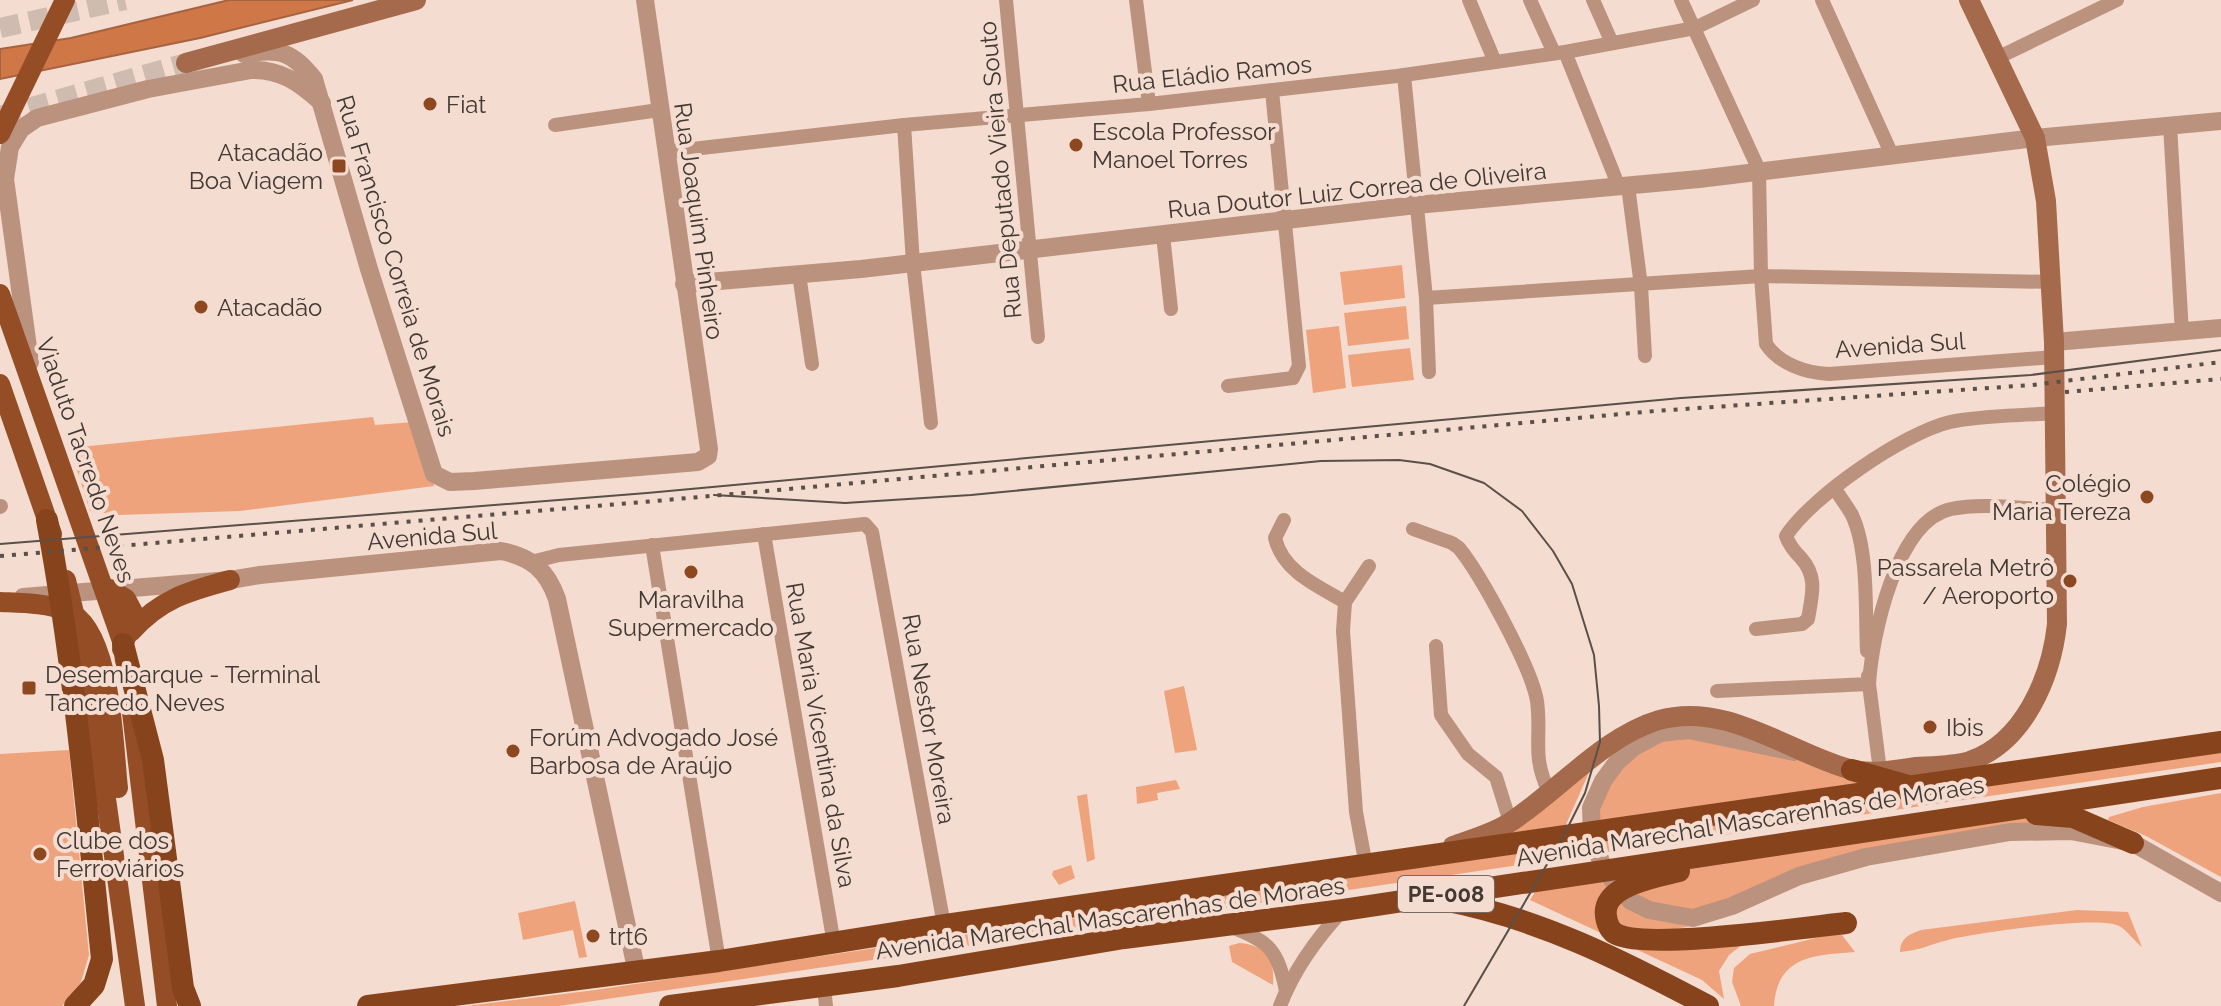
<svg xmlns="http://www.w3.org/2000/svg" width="2221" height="1006" font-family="Raleway,sans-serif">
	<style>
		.green { fill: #eea37d }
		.water { fill: #d07747; stroke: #a56441; stroke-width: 2 }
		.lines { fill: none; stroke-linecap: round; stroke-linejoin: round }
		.secondary-tunnel { stroke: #d0bbb1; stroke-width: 20; stroke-dasharray: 20 10; stroke-linecap: butt }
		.minor { stroke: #bb927d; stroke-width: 14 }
		.tertiary { stroke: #bb927d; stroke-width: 18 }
		.secondary { stroke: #a56a4c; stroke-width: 20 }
		.primary { stroke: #944d25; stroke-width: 20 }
		.trunk { stroke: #87441c; stroke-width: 22 }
		.tram { stroke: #5a4f49; stroke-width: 2 }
		.rail { stroke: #5a4f49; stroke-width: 4; stroke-dasharray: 4 8; stroke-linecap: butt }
		.poi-dot { fill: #8d4820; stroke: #f4dcd0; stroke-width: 3 }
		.labels { text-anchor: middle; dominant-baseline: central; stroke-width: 8; stroke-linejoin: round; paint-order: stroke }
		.shield { fill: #f4dcd0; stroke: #776a63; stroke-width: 2 }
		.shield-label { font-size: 22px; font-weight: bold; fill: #423934 }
		.street-label { font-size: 24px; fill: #423934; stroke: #f4dcd0 }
		.poi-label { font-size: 24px; fill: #423934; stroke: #f4dcd0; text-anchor: start }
	</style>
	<rect width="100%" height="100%" fill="#f4dcd0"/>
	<!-- green -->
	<g class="green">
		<path d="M 1402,265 L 1405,298 L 1344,305 L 1340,272 Z"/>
		<path d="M 1406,306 L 1409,339 L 1348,346 L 1344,313 Z"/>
		<path d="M 1339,326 L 1346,388 L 1313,393 L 1306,330 Z"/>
		<path d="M 1410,348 L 1414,380 L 1352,387 L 1348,355 Z"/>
		<path d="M 373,417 L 375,425 L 414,422 L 434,486 L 240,511 L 118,515 L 90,511 L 70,448 Z"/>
		<path d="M 1184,686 L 1197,750 L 1175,753 L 1164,691 Z"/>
		<path d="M 1689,733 L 1905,786 L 1596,829 L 1605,783 L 1636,749 Z"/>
		<path d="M 2221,747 L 2221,762 L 559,1006 L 466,1006 L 595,990 Z"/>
		<path d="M 69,750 L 89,955 L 81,982 L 62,1006 L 0,1006 L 0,754 Z"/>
		<path d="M 1591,768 L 1564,829 L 1501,836 Z"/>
		<path d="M 1176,780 L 1180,789 L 1157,793 L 1158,800 L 1137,804 L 1136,787 Z"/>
		<path d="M 2221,793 L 2221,877 L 2146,836 L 2108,820 L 2109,817 L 2143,807 Z"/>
		<path d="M 1087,794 L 1095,859 L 1087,862 L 1077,796 Z"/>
		<path d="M 2026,817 L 2079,821 L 1874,849 L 1693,915 L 1632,900 L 1649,873 Z"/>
		<path d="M 1071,865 L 1075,878 L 1059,885 L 1052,875 L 1053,871 Z"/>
		<path d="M 1607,878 L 1612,883 L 1602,923 L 1743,944 L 1729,955 L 1719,971 L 1724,999 L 1702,980 L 1530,900 L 1537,889 Z"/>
		<path d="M 1619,894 L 1658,918 L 1690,927 C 1670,928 1619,941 1616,914 C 1615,908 1618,900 1619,894 Z"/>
		<path d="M 575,901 L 587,957 L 579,958 L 573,930 L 523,940 L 518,913 Z"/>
		<path d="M 2077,910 L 2128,912 L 2142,947 C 2134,941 2128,931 2119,926 C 2100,915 1974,933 1948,940 C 1928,945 1922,950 1900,952 C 1900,938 1910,934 1921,930 Z"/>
		<path d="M 1828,935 L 1842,935 L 1855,952 C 1816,955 1777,955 1774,1006 L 1741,1006 L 1732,982 L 1734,968 L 1750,954 Z"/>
		<path d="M 1239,943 C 1266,945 1275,959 1273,985 L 1232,962 L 1229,946 Z"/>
	</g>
	<!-- water -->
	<path class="water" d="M 229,0 L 353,0 L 200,38 L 0,79 L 0,49 L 71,38 Z"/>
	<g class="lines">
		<!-- secondary-tunnel -->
		<g class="secondary-tunnel">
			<path d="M 0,28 L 125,0"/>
			<path d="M 0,116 L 186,63"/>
		</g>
		<!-- minor -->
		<g class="minor">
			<path d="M 1006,0 L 1038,337"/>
			<path d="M 1136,0 L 1149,104"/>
			<path d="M 1469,0 L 1495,62"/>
			<path d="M 1530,0 L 1554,53"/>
			<path d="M 1593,0 L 1612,43"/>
			<path d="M 1681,0 L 1759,170 L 1761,276 L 1766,344 C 1779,364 1806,373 1829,374 L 2054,357"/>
			<path d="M 1822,0 L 1892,155"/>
			<path d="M 1565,52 L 1619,187"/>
			<path d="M 1997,58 L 2117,0"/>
			<path d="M 1404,75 L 1426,298 L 1429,372"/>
			<path d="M 555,125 L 659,110"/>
			<path d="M 904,125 L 913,263 L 931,423"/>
			<path d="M 2170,125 L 2182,333"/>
			<path d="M 666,152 L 904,125 L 1149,104 L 1397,76 L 1565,52 L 1695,28 L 1753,0"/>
			<path d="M 1628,186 L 1641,286 L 1645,356"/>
			<path d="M 1163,235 L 1171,309"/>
			<path d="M 799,274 L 812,364"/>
			<path d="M 1426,298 L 1761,276 L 2052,282"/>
			<path d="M 1228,386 L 1293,378 L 1299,366 L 1272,91"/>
			<path d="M 1835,489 C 1840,497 1847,506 1852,515 C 1869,551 1865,612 1867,651"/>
			<path d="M 0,507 L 1,506"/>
			<path d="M 1284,520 L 1275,538 C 1283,572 1318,586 1345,602"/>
			<path d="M 1413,529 L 1452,543 L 1459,548 C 1481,575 1532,669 1537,701 C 1542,738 1531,755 1549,792"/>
			<path d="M 764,534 L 834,944"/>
			<path d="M 652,545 L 719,961"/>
			<path d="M 531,562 L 559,555 L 865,524 L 872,532 L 944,925"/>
			<path d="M 1756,629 L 1802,624 L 1808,619 C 1812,595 1818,577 1801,558 C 1794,551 1789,545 1786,536 C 1812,496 1904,433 1950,422 C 1983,415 2020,416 2054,413"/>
			<path d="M 1436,646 L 1441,715 L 1468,754 L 1496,777 L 1510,822"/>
			<path d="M 1868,676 L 1880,771"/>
			<path d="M 1717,691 L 1869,684 C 1872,636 1896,521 1951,509 C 1984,502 2022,509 2056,510"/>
			<path d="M 1366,866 L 1356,812 L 1343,631 L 1345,602 L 1369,566"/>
			<path d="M 1231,927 C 1269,941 1278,950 1286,991"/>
			<path d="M 824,987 L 826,1006"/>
			<path d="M 1280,1006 C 1294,969 1316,939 1343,910"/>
		</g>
		<!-- tertiary -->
		<g class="tertiary">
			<path d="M 244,54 C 280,48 291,51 314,79 L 369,269 L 434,474 L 450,482 L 474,481 L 698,462 L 708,456 L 709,449 L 645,0"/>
			<path d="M 684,284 L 861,269 L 1416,205 L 1699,179 L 2035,138 L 2221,121"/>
			<path d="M 2054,342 L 2221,328"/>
			<path d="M 30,362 L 5,179 L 10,147 L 21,129 L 37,118 L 148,89 L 251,70 C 281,69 300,83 322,103"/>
			<path d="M 23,597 L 230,580 L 260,575 L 501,551 C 531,557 547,570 557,599 L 637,973"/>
			<path d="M 1794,752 L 1689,730 L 1660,733 L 1634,747 L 1617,762 L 1603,781 L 1591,808 L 1592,834 L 1601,862 L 1613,881 L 1631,901 L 1649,910 L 1693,918 L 1732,906 L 1799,876 L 1866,857 L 2010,832 L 2071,831 L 2133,843 L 2221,893"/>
		</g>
		<!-- secondary -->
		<g class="secondary">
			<path d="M 186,63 L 416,0"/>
			<path d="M 1453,846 C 1472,839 1491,834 1509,823 C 1556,793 1604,736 1659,720 C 1726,701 1788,752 1849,769 C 1870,775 1895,770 1916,767 C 1933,766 1954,766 1970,761 C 2024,742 2051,678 2057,624 L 2054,342 L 2046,201 L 2035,138 L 1969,0"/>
		</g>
		<!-- primary -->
		<g class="primary">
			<path d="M 0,134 L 65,0"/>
			<path d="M 0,294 L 123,644 L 125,661"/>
			<path d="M 0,384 L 52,534"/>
			<path d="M 66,580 L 88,670 L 135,1006"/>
			<path d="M 110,589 L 126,599 L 134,614 L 122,649"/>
			<path d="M 0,602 C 22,603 47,603 67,611 C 112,628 113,745 118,788"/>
			<path d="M 131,632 C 160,599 189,591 230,580"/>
			<path d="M 131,704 L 167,1006"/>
		</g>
		<!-- trunk -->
		<g class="trunk">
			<path d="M 47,520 C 74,665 87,812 102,959 L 94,985 L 75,1006"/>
			<path d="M 123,644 L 153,760 L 183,988 L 190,1006"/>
			<path d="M 1852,770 L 1905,785"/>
			<path d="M 2036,814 L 2073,817 L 2133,843"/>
			<path d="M 1679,871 C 1659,876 1610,884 1606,909 C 1605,916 1607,926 1613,932 C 1637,952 1808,927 1846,923"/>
			<path d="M 1443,900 C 1539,918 1623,961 1708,1006"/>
			<path d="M 368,1006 L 719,961 L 944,925 L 2221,742"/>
			<path d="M 670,1006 L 898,976 L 1124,938 L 1343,910 L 2221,778"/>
		</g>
		<!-- tram -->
		<g class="tram">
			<path d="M 714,495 L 845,503 L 971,495 L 1321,461 L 1399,460 L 1430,464 L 1484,483 L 1522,511 L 1553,551 L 1572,584 L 1594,655 L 1599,706 L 1600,742 L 1585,793 L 1563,837 L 1464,1006"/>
			<path d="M 0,544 L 647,493 L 1681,398 L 2031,375 L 2221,350"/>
		</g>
		<!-- rail -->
		<g class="rail">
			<path d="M 2065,392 L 2221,379"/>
			<path d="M 0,556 L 655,501 L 1655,411 L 2032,385 L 2221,362"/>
		</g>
	</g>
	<!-- markers -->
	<g class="poi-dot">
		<circle cx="430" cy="104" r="8"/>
		<circle cx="1076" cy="145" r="8"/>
		<rect x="331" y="158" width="16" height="16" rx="4"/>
		<circle cx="201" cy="307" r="8"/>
		<circle cx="2147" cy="497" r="8"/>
		<circle cx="691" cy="572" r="8"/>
		<circle cx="2070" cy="581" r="8"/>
		<rect x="21" y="680" width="16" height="16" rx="4"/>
		<circle cx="1930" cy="727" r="8"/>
		<circle cx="513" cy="751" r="8"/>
		<circle cx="40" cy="854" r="8"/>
		<circle cx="593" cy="936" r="8"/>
	</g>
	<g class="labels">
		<!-- shield labels -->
		<rect class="shield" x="1398" y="876" width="96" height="36" rx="6"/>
		<g class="shield-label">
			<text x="1446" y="894">PE-008</text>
		</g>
		<!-- street labels -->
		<g class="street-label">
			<text transform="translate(1212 74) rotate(-6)">Rua Eládio Ramos</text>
			<text transform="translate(1000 170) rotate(-95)">Rua Deputado Vieira Souto</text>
			<text transform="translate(1357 190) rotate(-6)">Rua Doutor Luiz Correa de Oliveira</text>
			<text transform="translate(699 221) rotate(82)">Rua Joaquim Pinheiro</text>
			<text transform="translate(396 266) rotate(73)">Rua Francisco Correia de Morais</text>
			<text transform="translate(1900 345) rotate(-4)">Avenida Sul</text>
			<text transform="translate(86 460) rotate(71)">Viaduto Tacredo Neves</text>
			<text transform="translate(432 536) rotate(-5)">Avenida Sul</text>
			<text transform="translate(929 719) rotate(80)">Rua Nestor Moreira</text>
			<text transform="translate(821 735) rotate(80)">Rua Maria Vicentina da Silva</text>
			<text transform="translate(1750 821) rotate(-9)">Avenida Marechal Mascarenhas de Moraes</text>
			<text transform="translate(1110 918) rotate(-8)">Avenida Marechal Mascarenhas de Moraes</text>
		</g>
		<!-- poi labels -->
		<g class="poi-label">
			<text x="446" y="104">Fiat</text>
			<text x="1092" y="131">Escola Professor<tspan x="1092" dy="28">Manoel Torres</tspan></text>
			<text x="323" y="152" text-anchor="end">Atacadão<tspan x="323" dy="28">Boa Viagem</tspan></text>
			<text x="217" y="307">Atacadão</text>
			<text x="2131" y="483" text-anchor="end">Colégio<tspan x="2131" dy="28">Maria Tereza</tspan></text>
			<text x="2054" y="567" text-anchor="end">Passarela Metrô<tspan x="2054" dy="28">/ Aeroporto</tspan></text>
			<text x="691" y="599" text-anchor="middle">Maravilha<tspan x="691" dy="28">Supermercado</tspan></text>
			<text x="45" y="674">Desembarque - Terminal<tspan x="45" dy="28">Tancredo Neves</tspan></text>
			<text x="1946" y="727">Ibis</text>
			<text x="529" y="737">Forúm Advogado José<tspan x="529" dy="28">Barbosa de Araújo</tspan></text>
			<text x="56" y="840">Clube dos<tspan x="56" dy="28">Ferroviários</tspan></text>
			<text x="609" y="936">trt6</text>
		</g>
	</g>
</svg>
